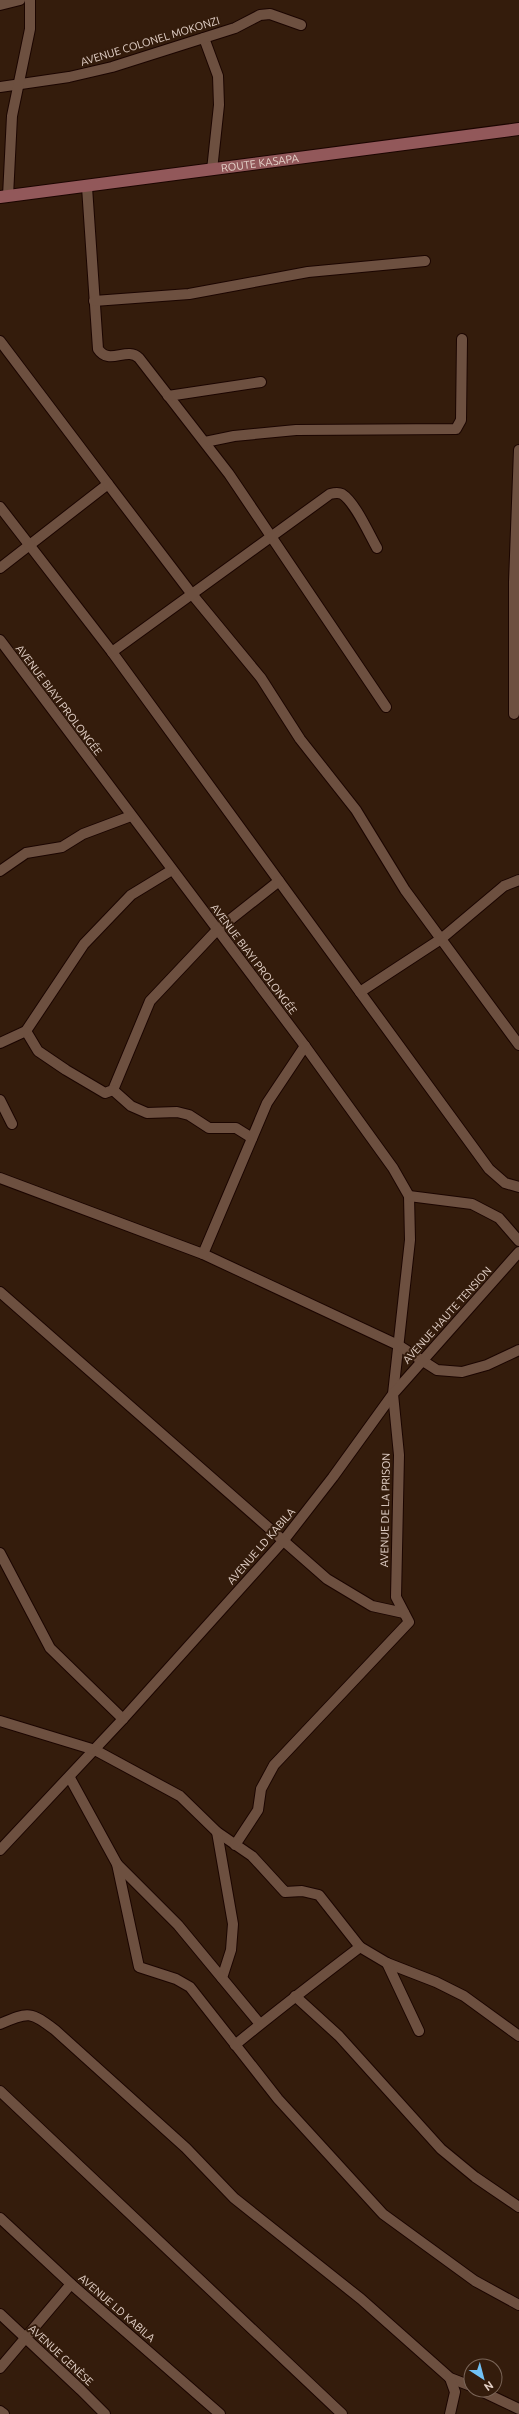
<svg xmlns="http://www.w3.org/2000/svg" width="519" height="2414" font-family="Ubuntu,sans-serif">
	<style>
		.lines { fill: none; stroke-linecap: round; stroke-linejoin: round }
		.street-casing { stroke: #1b0500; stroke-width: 12 }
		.secondary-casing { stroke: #1b0500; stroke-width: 14 }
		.street { stroke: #6d5040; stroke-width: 10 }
		.secondary { stroke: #92585a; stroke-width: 12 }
		.labels { text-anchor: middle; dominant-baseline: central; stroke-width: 4; stroke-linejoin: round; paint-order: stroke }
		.street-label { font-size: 11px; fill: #e4d2c9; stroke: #341c0c }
	</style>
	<rect width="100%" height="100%" fill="#341c0c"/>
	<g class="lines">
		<!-- street casing -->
		<g class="street-casing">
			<g id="street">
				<path d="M 0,5 L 20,0"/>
				<path d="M 204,38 L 218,76 L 219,105 L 212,170"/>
				<path d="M 0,87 L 69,77 L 112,67 L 235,28 L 260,15 L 270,14 L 301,25"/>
				<path d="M 87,187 L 98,349 C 109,366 127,346 139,358 L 229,474 L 386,707"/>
				<path d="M 8,196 L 12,116 L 30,29 L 30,0"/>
				<path d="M 94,301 L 189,294 L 308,272 L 425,261"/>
				<path d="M 0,341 L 108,484 L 0,568"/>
				<path d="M 168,396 L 261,382"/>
				<path d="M 205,442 L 234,436 L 296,430 L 456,429 L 461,420 L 462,339"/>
				<path d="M 108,484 L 191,593 L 261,678 L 300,739 L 356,810 L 405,890 L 519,1045"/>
				<path d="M 0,507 L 112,652 L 489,1169 L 505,1183 L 519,1187"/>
				<path d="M 0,640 L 305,1046 L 393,1168 L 409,1196 L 410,1240 L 393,1394 L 333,1477 L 284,1540 L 123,1719 L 0,1850"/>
				<path d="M 112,652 L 330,494 C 334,493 338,492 342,494 C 355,502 369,534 377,548"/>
				<path d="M 514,714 L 514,582 L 519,450"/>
				<path d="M 0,871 L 26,853 L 62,847 L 83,834 L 131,816"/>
				<path d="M 360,992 L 441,939 L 504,886 L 519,880"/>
				<path d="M 26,1031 L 38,1051 L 66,1070 L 105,1093 L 113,1090 L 150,1001 L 217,930 L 279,881"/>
				<path d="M 0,1043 L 26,1031 L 84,944 L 131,895 L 172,870"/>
				<path d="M 113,1090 L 131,1106 L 147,1113 L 177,1112 L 189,1115 L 209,1128 L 236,1128 L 252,1138"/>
				<path d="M 0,1100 L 12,1124"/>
				<path d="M 0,1178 L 203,1254 L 398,1345 L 437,1370 L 462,1372 L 487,1365 L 519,1350"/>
				<path d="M 409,1196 L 472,1204 L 499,1218 L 519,1241"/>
				<path d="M 203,1254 L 267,1103 L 305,1046"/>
				<path d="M 0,1292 L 327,1579 L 372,1606 L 404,1613"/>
				<path d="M 0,1553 L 50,1648 L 123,1719"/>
				<path d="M 0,1721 L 95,1750 L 180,1796 L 217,1832 L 252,1856 L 285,1892 L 302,1891 L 319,1895 L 360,1947 L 387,1963 L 436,1982 L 464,1996 L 519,2036"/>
				<path d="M 70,1778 L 117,1864 L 139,1967 L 176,1979 L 190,1987 L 278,2099 L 383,2214 L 475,2281 L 519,2305"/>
				<path d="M 217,1832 L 233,1924 L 231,1950 L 222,1978"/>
				<path d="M 235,1845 L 258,1810 L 261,1789 L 274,1765 L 409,1622 L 396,1597 L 399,1455 L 393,1394 L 519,1252"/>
				<path d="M 117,1864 L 178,1925 L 260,2024"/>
				<path d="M 387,1963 L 419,2031"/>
				<path d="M 295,1996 L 339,2036 L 441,2149 L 475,2177 L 519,2207"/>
				<path d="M 0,2024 C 29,2011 31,2012 55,2030 L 186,2148 L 234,2198 L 361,2299 L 450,2378 L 471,2386"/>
				<path d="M 235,2045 C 276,2011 318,1979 360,1947"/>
				<path d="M 0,2091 L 342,2414"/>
				<path d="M 0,2218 L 71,2284 L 220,2414"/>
				<path d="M 0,2314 L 81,2390 L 105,2414"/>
				<path d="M 0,2368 L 71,2284"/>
				<path d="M 479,2390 L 519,2409"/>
				<path d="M 0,2411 L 4,2414"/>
				<path d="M 450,2414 L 455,2392 L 450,2378"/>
			</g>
		</g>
		<!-- secondary casing -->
		<g class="secondary-casing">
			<g id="secondary">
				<path id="s1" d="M 0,197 L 519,129"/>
			</g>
		</g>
		<!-- street -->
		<use href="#street" class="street"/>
		<!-- secondary -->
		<use href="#secondary" class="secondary"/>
	</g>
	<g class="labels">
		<!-- street labels -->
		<g class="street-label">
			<text transform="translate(150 41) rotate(-17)">AVENUE COLONEL MOKONZI</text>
			<text stroke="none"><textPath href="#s1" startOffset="262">ROUTE KASAPA</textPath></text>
			<text transform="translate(59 700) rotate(53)">AVENUE BIAYI PROLONGÉE</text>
			<text transform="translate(254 959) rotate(53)">AVENUE BIAYI PROLONGÉE</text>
			<text transform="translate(447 1315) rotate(-48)">AVENUE HAUTE TENSION</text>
			<text transform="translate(385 1510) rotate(-89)">AVENUE DE LA PRISON</text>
			<text transform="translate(261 1546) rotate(-49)">AVENUE LD KABILA</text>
			<text transform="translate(117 2308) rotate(41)">AVENUE LD KABILA</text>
			<text transform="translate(61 2355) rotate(43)">AVENUE GENÈSE</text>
		</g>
	</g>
	<!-- north arrow -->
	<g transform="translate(483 2378) rotate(144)"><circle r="19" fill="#341c0c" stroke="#7a6558"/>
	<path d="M0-3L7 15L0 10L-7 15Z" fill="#71c1f5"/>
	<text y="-6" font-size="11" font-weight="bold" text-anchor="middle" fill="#e4d2c9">N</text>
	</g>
</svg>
